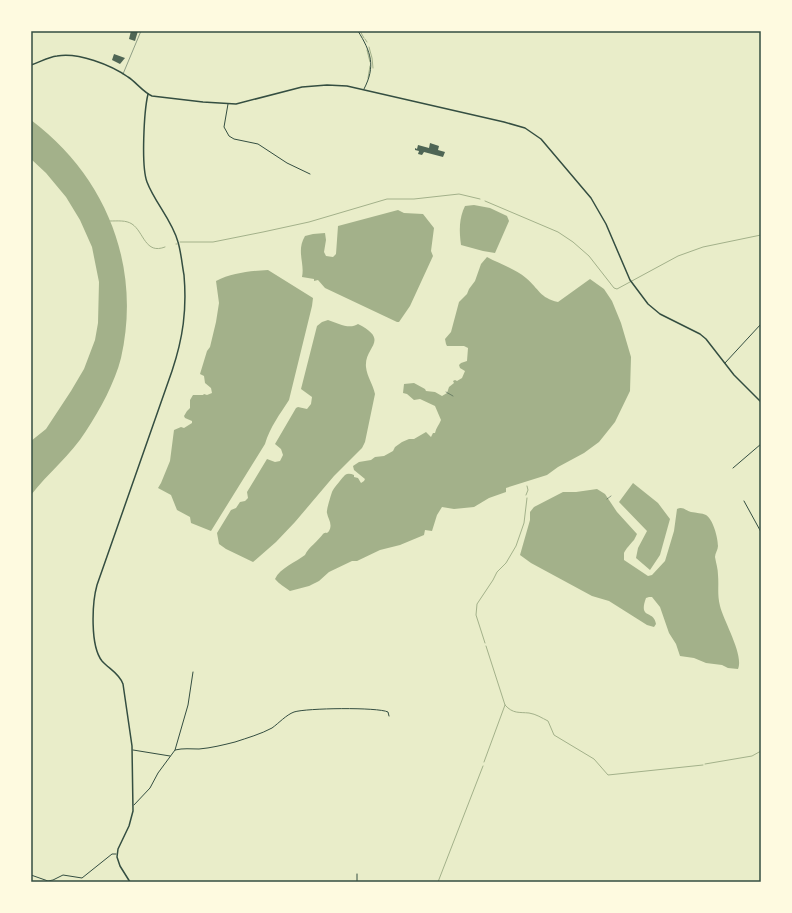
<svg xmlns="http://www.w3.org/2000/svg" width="792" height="913" font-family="'Noto Sans',sans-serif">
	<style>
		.water { fill: #a3b18a }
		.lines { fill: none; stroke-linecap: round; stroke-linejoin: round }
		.stream { stroke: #a3b18a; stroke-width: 1 }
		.building { fill: #4f6655 }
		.path { stroke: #344e41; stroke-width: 0.5 }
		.service { stroke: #344e41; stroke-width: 0.5 }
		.minor { stroke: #344e41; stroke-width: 1 }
		.tertiary { stroke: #344e41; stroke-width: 1.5 }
		.neatline { fill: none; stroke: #344e41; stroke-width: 1.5 }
	</style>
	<rect width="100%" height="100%" fill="#e9edc9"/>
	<!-- water -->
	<g class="water">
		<path d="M 31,120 C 106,176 142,266 121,358 C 115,382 100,410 86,431 C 71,455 48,473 31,495 L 31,441 L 46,429 L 71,391 L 84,369 L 95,340 L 98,323 L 99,282 L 92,247 L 80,220 L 66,197 L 46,173 L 31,159 Z"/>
		<path d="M 474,205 L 490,208 L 507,216 L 509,221 L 495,253 L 483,251 L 461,245 C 459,231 459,218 465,206 Z"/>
		<path d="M 398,210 L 404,213 L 423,214 L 434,228 L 431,251 L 433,256 L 410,306 L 399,322 L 397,322 L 325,288 L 318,280 L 314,281 L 314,279 L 302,277 C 305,263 296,251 305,236 L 313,234 L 325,233 L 326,240 L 324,252 L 326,256 L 333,257 L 336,254 L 338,226 Z"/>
		<path d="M 487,257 C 500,264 515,269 526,278 C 539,289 540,298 558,302 L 590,279 L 604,289 L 612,301 L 621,323 L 631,357 L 630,391 L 615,422 L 599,442 L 584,453 L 558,467 L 547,475 L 506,488 L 506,492 L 489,498 L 474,507 L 454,509 L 442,507 L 437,515 L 432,531 L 425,530 L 424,535 L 400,545 L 380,550 L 357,561 L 352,561 L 329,572 L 319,581 L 309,586 L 290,591 C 285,587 279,584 275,579 C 280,568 296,562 305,555 C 308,548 319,540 323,534 C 327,531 326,535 329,531 C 333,524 328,519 327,513 C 326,511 331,495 332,492 C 333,489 343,477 345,475 C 348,473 351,474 354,475 L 354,477 L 358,478 L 361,483 L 364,481 L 365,479 L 354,470 L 353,466 L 359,462 L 371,460 L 375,457 L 384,456 L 393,451 L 395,447 L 402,442 L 409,439 L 414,439 L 426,432 L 431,437 L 433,433 L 435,433 C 436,428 439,425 441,420 L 435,406 L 420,399 L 414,400 L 407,394 L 403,393 L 404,384 L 414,383 L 425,389 L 426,391 L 435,392 L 442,396 L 447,393 L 449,387 L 454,383 L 453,381 L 455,380 L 457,381 L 462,378 L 465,371 L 460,368 L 459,365 L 461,363 L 467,361 L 468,348 L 464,346 L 447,346 L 446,344 L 445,339 L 451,332 L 459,302 L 467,294 L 469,289 L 475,281 L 481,264 Z"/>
		<path d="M 268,270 L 313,298 L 312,306 L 289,400 C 280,414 270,427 265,444 L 211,531 L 191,523 L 190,517 L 177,510 L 171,495 L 158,488 L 161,483 L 170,461 L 174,430 L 181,427 L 184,428 L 192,423 L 192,421 L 185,418 L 184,416 L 187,411 L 190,408 L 190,400 L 193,395 L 203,395 L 204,394 L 207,395 L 212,393 L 211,388 L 205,383 L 204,376 L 200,374 L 207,351 L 210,347 L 216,322 L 219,303 L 216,281 C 232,273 250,271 268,270 Z"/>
		<path d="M 328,320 C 338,323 349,330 358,324 C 391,341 364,346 366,367 C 367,377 373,384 375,394 L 365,442 L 362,448 L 334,476 L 295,522 L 276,542 L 253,562 L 226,549 L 219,544 L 217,533 L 231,510 L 236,508 L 240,502 L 245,501 L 248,498 L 247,492 L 267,459 L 275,462 L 280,461 L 283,455 L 281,449 L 275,444 L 296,408 L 298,407 L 307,409 L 311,404 L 312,397 L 301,389 L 317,326 L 322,322 Z"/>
		<path d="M 633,483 L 658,503 L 670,519 L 660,555 L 650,570 L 636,558 L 638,548 L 647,531 L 619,502 Z"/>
		<path d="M 597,489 L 605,494 L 617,512 L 637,534 L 634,540 C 632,542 625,550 624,553 L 624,560 L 648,576 L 652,575 L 665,561 L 674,531 L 677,509 C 683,506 686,511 691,512 C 696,513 702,513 706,515 C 713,519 718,538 718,546 C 718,550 715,553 715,557 C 716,563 718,569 718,575 C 719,587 717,594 720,606 C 724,622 744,655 738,669 L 728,668 L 722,665 L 706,663 L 694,658 L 680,656 L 676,644 L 669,633 L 660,607 L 652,597 L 649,597 L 646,598 C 638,620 654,609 656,624 L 654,627 L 647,625 L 609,601 L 592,596 L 531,563 L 520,555 L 530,520 L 530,512 L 534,507 L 563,492 L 576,492 Z"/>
	</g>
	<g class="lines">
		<!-- stream -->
		<g class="stream">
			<path d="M 360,31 L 364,38"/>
			<path d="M 365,39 L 367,42"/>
			<path d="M 369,47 L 372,58 L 373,68"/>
			<path d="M 367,50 L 370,62"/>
			<path d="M 368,78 L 370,66"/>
			<path d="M 485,201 L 558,232 L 573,242 L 589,256 L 614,288 L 617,289 L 678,256 L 703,247 L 761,235"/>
			<path d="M 110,221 C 118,221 126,220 132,224 C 144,232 145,255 165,247"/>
			<path d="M 180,242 L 213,242 L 263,232 L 309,222 L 387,199 L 414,199 L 459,194 L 480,199"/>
			<path d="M 176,244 L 177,244"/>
			<path d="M 526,495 L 528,490 L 527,486"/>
			<path d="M 485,643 L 476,615 L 477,604 L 493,580 L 497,572 L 506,563 L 516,546 L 524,523 L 527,498"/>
			<path d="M 486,646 L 505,705 C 513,714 519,712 529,713 C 536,714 542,718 548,721 L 554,735 L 594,759 L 608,775 L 703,765"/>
			<path d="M 484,762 L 505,705"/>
			<path d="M 705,764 L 752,756 L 761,751"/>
			<path d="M 438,882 L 483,766"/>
		</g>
	</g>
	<!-- building -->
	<g class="building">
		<path d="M 131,31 L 138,31 L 135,41 L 129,39 Z"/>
		<path d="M 114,54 L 125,58 L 120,64 L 112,60 Z"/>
		<path d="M 430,143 L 439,146 L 438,150 L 445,152 L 443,157 L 424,152 L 422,155 L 418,154 L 419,151 L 415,150 L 415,148 L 417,149 L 418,145 L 429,148 Z"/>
	</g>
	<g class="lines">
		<!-- path -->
		<g class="path">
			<path d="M 446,392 L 453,396"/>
			<path d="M 607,499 L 611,496"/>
		</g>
		<!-- service -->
		<path class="service" d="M 123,74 L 141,31"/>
		<!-- minor -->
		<g class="minor">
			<path d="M 358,31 C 371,52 376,66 364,89"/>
			<path d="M 228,104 L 224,127 L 229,136 L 234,139 L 258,144 L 287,163 L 310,174"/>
			<path d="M 725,363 L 761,324"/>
			<path d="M 733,468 L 761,444"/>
			<path d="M 744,501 L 761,532"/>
			<path d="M 133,750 L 170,756"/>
			<path d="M 175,750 L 188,705 L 193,672"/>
			<path d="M 134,805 L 150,788 L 158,773 L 175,750 C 183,748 191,749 199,749 C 211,748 223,745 235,742 C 247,738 261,734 272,728 C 279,723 286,715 294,712 C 306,708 378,707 388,712 L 389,716"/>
			<path d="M 31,875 L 48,881 L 53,880 L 63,875 L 82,878 L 112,854 L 116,854"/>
			<path d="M 357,882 L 357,874"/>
		</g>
		<!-- tertiary -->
		<g class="tertiary">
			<path d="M 31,65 C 40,62 48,57 57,56 C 78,52 111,65 128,77 C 136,82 143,92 152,96 L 203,102 L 236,104 L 302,87 L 327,85 L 347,86 L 504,122 L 525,128 L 541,139 L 591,198 L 606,224 L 630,280 L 648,304 L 660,314 L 700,334 L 706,339 L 734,375 L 761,402"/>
			<path d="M 130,882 L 120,866 L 117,857 L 118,849 L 129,826 L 133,811 L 132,746 L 123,684 C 119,673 109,669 102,661 C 90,646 92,603 97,585 L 172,371 C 183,338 187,310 184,275 C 182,264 181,252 178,242 C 172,220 155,203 147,182 C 141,166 144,111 148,94"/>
		</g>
	</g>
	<!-- border -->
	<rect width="792" height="913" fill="none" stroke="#fefae0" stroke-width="64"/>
	<rect x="32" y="32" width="728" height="849" class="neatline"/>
</svg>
